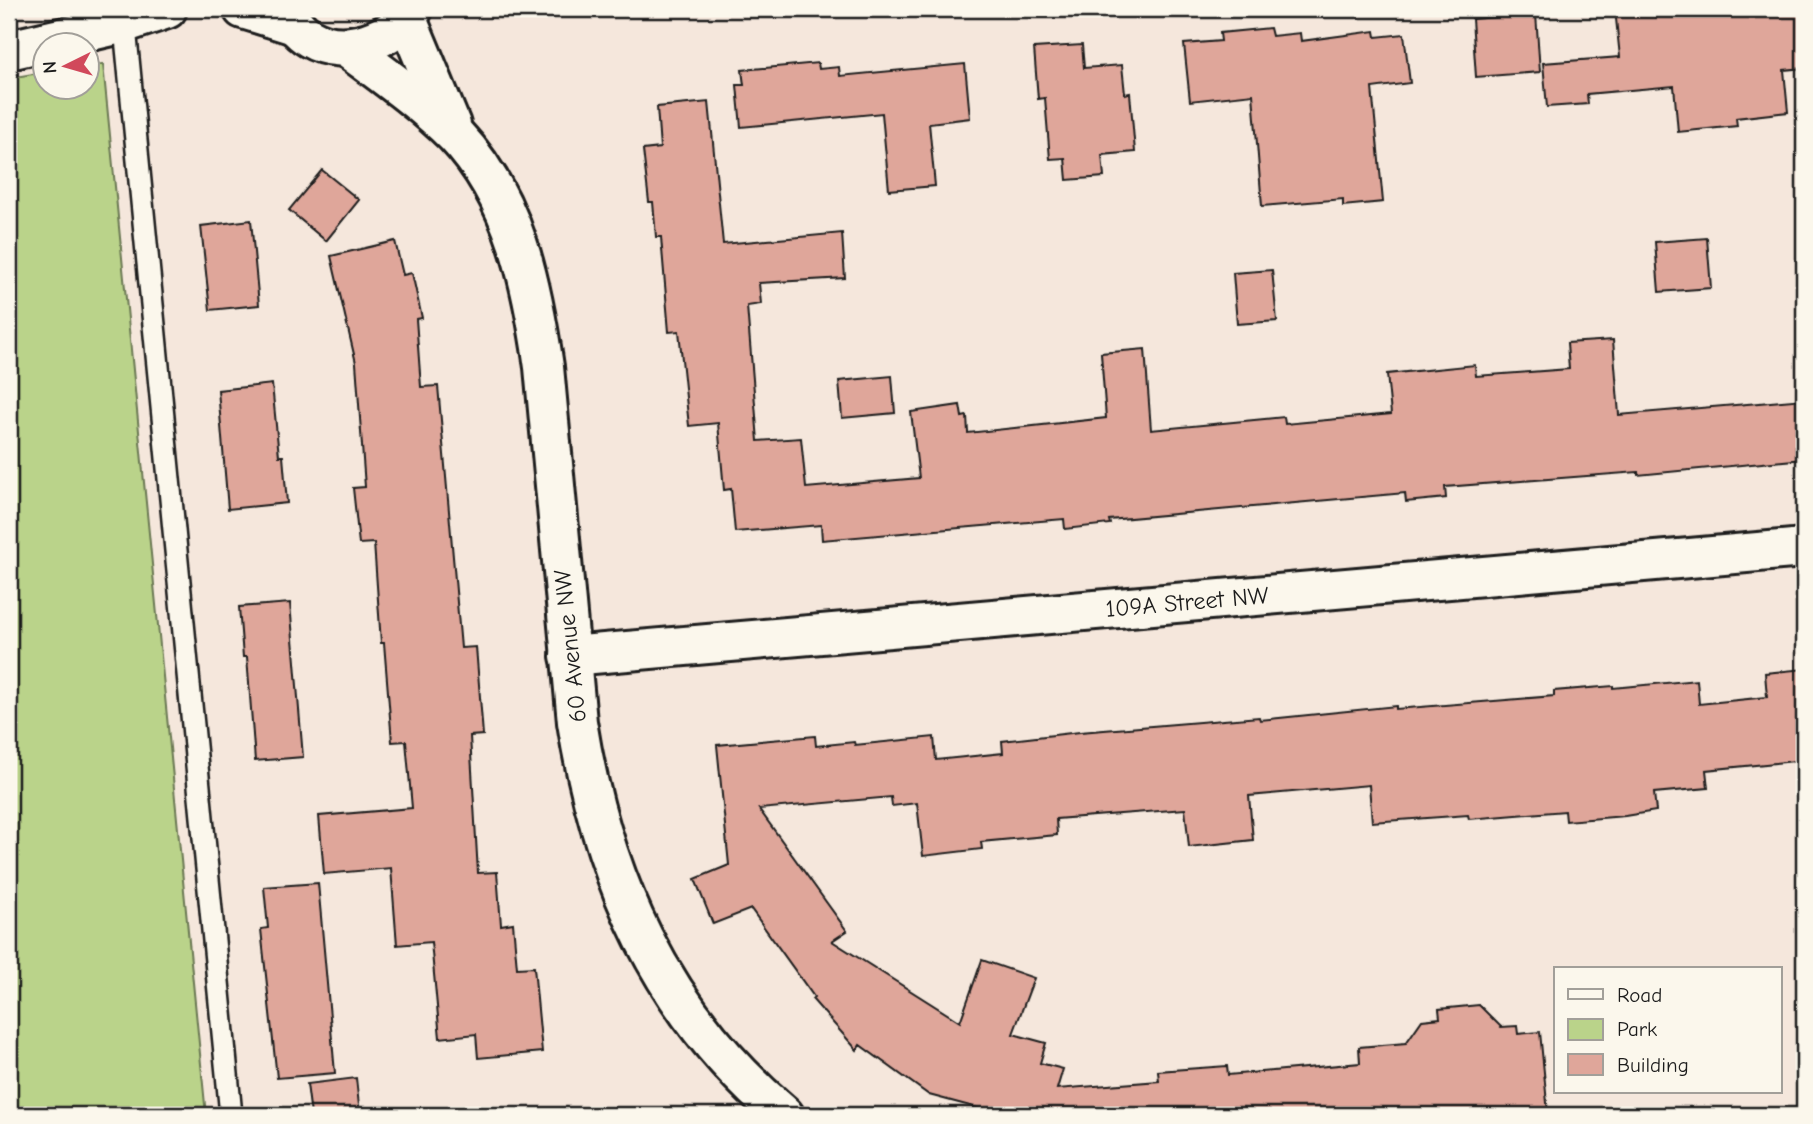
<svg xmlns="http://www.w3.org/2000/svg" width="1813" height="1124" font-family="'Comic Neue',sans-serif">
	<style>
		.green { fill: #bad38a; stroke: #6b7853; stroke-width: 2 }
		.building { fill: #dfa69a; stroke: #1c1c1c; stroke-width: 2 }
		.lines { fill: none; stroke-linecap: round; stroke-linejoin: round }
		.service-casing { stroke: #1c1c1c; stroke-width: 26 }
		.minor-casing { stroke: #1c1c1c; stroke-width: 44 }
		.tertiary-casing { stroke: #1c1c1c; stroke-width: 44 }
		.service { stroke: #fbf7ec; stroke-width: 21 }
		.minor { stroke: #fbf7ec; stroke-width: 38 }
		.tertiary { stroke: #fbf7ec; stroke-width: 38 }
		.labels { text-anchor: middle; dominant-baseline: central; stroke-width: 6; stroke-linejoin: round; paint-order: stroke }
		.street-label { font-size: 24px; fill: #1c1c1c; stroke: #fbf7ec }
	</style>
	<rect width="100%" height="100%" fill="#f5e7dc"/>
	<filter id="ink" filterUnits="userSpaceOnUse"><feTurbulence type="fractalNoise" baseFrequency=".0143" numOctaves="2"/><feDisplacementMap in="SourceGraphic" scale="14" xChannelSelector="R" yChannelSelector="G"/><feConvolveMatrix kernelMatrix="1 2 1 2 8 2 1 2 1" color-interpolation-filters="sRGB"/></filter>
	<g filter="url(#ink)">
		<!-- green -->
		<path class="green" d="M 103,64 L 206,1115 L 9,1115 L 9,78 L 45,72 L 46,88 L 88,88 L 88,66 Z"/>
		<!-- building -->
		<g class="building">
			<path d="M 1615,9 L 1728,9 L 1728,14 L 1804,9 L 1804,68 L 1784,70 L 1788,112 L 1736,118 L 1737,126 L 1678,132 L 1674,86 L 1587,94 L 1588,104 L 1547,107 L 1543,63 L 1620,57 Z"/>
			<path d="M 1536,14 L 1540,72 L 1476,77 L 1472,19 Z"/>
			<path d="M 1270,28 L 1272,36 L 1300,33 L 1301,41 L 1375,31 L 1376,37 L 1404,34 L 1410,83 L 1372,88 L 1383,202 L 1343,206 L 1343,199 L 1262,206 L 1253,94 L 1190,101 L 1184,44 L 1221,41 L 1220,33 Z"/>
			<path d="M 1082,45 L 1084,68 L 1122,65 L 1125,94 L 1130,93 L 1135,152 L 1102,155 L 1104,177 L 1067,180 L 1065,158 L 1050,159 L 1045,98 L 1038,99 L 1034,48 Z"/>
			<path d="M 818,63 L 819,69 L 839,67 L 840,76 L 965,64 L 970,118 L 929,123 L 935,186 L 889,190 L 882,113 L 741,127 L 737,85 L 744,85 L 742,70 Z"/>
			<path d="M 709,102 L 723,244 L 842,233 L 845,278 L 759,283 L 761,304 L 747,306 L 758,441 L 801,438 L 806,488 L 919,478 L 911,412 L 960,405 L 962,417 L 967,416 L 968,433 L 1106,418 L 1101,353 L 1145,349 L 1151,430 L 1284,417 L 1285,424 L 1391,414 L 1387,374 L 1475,365 L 1476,376 L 1569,369 L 1567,343 L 1613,340 L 1619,415 L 1804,399 L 1804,459 L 1638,475 L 1638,472 L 1445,487 L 1446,498 L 1406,502 L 1405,493 L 1109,520 L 1110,524 L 1065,529 L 1064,519 L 822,540 L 821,525 L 735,532 L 731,489 L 724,490 L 718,423 L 689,426 L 679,331 L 669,332 L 661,237 L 656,237 L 653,202 L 649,202 L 643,150 L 660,148 L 657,107 Z"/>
			<path d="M 322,170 L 359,200 L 326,241 L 289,210 Z"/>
			<path d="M 251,220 L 259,305 L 210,310 L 201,226 Z"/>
			<path d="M 1707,238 L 1711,288 L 1659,292 L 1655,242 Z"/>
			<path d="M 395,241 L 403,275 L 412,273 L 422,318 L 416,319 L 421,387 L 438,386 L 461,648 L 476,647 L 483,735 L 470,736 L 478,873 L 497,872 L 501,925 L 513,923 L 517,968 L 534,967 L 542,1052 L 478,1058 L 476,1034 L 440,1038 L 431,942 L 397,945 L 391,868 L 324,874 L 319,816 L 412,808 L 406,741 L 392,742 L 384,643 L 381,643 L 374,543 L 359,544 L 353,488 L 365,487 L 356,363 L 331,256 Z"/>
			<path d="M 1272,270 L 1277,321 L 1237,324 L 1233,273 Z"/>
			<path d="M 892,376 L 895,413 L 842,418 L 839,381 Z"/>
			<path d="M 272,384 L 279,456 L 283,456 L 287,503 L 228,509 L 218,390 Z"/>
			<path d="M 290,603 L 303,757 L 255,761 L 247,657 L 243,657 L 239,607 Z"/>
			<path d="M 1804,669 L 1804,760 L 1706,770 L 1708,788 L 1654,793 L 1656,811 L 1625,816 L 1566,821 L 1565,811 L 1469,819 L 1468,815 L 1372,822 L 1369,785 L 1249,796 L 1253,840 L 1189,847 L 1185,809 L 1056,819 L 1057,835 L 981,842 L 982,849 L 923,856 L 917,803 L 892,806 L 891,797 L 759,809 L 847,931 L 832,941 L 960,1022 L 982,960 L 1034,978 L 1013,1034 L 1046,1043 L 1040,1063 L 1063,1069 L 1057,1089 L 1159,1081 L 1158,1071 L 1227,1066 L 1228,1075 L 1360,1063 L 1359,1047 L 1406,1043 L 1422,1020 L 1440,1018 L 1439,1009 L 1479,1005 L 1501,1027 L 1517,1026 L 1518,1034 L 1540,1032 L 1548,1113 L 1519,1115 L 1051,1115 L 1051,1111 L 1050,1115 L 984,1115 L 985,1110 L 929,1095 L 860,1045 L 857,1050 L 812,999 L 814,997 L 751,909 L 713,924 L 695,879 L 729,865 L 717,745 L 815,736 L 816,746 L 854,742 L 855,745 L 934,737 L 936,760 L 1003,753 L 1002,741 L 1080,732 L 1259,717 L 1260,720 L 1396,706 L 1396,709 L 1554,696 L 1554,691 L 1613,686 L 1613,688 L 1697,680 L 1699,704 L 1767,697 L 1765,673 Z"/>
			<path d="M 318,883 L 335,1073 L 277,1078 L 261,929 L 268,928 L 264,887 Z"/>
			<path d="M 356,1078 L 360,1115 L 311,1115 L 307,1084 Z"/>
		</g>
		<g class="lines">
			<!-- service casing -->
			<g class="service-casing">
				<path id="service" d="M 124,17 L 231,1115"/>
			</g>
			<!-- minor casing -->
			<g class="minor-casing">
				<g id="minor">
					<path d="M 407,19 L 451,125"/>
					<path d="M 346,47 C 383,75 422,102 455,135 C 515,198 532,284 544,367 L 577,722 C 602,878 661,1012 784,1115"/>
					<path d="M 570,656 L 1804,548"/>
				</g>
			</g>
			<!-- tertiary casing -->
			<g class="tertiary-casing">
				<g id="tertiary">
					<path d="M 243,9 L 295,25"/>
					<path d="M 284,9 C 291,20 298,31 310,38 C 343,58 394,40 413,9"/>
					<path d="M 9,50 L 125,23 L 167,9"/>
				</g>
			</g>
			<!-- service -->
			<use href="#service" class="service"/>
			<!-- minor -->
			<use href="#minor" class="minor"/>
			<!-- tertiary -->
			<use href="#tertiary" class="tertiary"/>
		</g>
	</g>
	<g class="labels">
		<!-- street labels -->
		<g class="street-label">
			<text transform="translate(1187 602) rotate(-5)">109A Street NW</text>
			<text transform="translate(570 646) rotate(-96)">60 Avenue NW</text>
		</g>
	</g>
	<!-- margin -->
	<rect width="1813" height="1124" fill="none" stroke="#fbf7ec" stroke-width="35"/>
	<rect x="18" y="18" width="1778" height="1089" fill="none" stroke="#1c1c1c" stroke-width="2.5" filter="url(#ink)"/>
	<!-- legend -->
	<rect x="1554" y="967" width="228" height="126" fill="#fbf7ec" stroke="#a29f99" stroke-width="2"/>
	<rect x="1568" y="989" width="35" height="10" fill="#fbf7ec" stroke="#a29f99" stroke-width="2"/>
	<text x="1617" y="1002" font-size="21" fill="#1c1c1c">Road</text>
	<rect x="1568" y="1019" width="35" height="21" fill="#bad38a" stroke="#a29f99" stroke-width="2"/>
	<text x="1617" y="1036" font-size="21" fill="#1c1c1c">Park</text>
	<rect x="1568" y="1054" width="35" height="21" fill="#dfa69a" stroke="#a29f99" stroke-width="2"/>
	<text x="1617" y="1072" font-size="21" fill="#1c1c1c">Building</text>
	<!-- north arrow -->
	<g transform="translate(66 66) rotate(265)"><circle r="33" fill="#fbf7ec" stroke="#a29f99" stroke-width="2"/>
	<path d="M0-5L12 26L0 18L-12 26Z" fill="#d1495b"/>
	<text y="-10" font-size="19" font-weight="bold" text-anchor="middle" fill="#1c1c1c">N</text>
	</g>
</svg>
